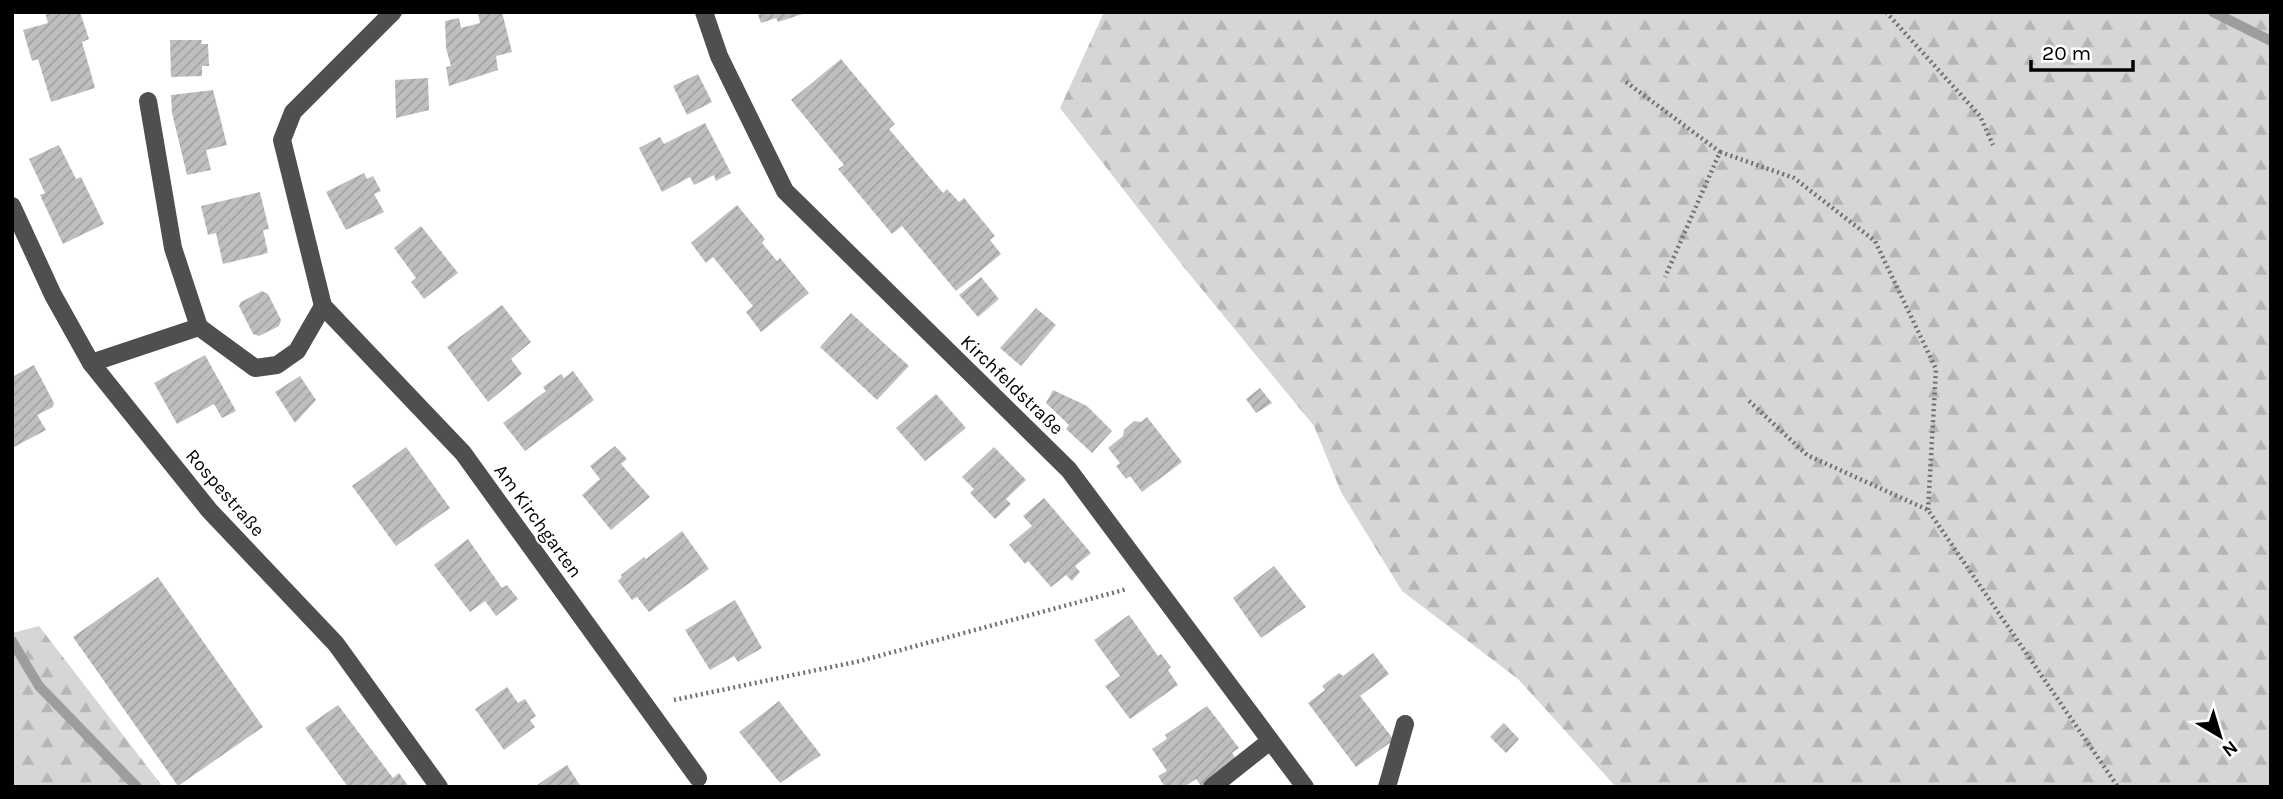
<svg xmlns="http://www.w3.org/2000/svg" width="2283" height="799" font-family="Karla,sans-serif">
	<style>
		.forest { fill: url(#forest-firs) }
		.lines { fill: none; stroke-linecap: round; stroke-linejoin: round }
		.stream { stroke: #9d9d9d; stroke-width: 10 }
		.building { fill: url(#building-hatch) }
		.path { stroke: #717171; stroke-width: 4.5; stroke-dasharray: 2 3.5; stroke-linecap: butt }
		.minor { stroke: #4f4f4f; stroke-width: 18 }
		.labels { text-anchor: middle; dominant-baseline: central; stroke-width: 5; stroke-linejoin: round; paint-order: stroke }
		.street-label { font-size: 19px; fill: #000; stroke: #fff }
	</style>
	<defs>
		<pattern id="forest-firs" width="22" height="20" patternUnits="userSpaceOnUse" patternTransform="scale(1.75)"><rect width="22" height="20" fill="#d6d6d6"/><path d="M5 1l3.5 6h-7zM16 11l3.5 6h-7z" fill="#b6b6b6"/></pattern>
		<pattern id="building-hatch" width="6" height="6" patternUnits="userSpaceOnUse" patternTransform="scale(1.75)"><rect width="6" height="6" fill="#bfbfbf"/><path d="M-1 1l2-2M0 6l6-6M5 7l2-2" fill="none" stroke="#a2a2a2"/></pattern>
	</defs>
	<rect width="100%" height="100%" fill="#fff"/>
	<!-- forest -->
	<g class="forest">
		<path d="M 1104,12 L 2271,12 L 2271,787 L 1616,787 L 1518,679 L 1402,591 L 1341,492 L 1314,426 L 1182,265 L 1060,108 Z"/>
		<path d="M 39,626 L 163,787 L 12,787 L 12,633 Z"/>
	</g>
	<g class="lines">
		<!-- stream -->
		<g class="stream">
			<path d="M 2213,12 L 2271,41"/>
			<path d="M 12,641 L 39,686 L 137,787"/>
		</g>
	</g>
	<!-- building -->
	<g class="building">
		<path d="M 45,12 L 80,12 L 89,39 L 82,42 L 95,88 L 51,102 L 38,59 L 32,61 L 23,30 L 48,23 Z"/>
		<path d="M 502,12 L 512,52 L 496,56 L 498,70 L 449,86 L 446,67 L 451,66 L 446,48 L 445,21 L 459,18 L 461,28 L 480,23 L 478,13 Z"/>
		<path d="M 757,12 L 806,12 L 806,13 L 778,22 L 776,18 L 761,23 Z"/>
		<path d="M 170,40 L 202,40 L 201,44 L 208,44 L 209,66 L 202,66 L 202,76 L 171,77 Z"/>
		<path d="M 841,59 L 895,124 L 889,129 L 943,193 L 947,189 L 959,202 L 964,198 L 995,236 L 990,240 L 1001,254 L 956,291 L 902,226 L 892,234 L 838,169 L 844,165 L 791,100 Z"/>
		<path d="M 698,74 L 712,102 L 687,115 L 673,86 Z"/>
		<path d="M 428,78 L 429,110 L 396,118 L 395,80 Z"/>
		<path d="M 213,90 L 227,145 L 206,150 L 211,170 L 187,175 L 172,113 L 171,95 Z"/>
		<path d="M 705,123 L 731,173 L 716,181 L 714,175 L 694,185 L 690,177 L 662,192 L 639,148 L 660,137 L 664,144 Z"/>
		<path d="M 59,145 L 76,179 L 81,177 L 104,224 L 63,244 L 40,195 L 45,193 L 29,159 Z"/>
		<path d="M 364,173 L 367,179 L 373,176 L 381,191 L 374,194 L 384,212 L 346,230 L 326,192 Z"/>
		<path d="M 260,192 L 269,229 L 263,230 L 268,253 L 223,264 L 216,233 L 208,235 L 201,206 Z"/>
		<path d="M 737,205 L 765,239 L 762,243 L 777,261 L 780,258 L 809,293 L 761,332 L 746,312 L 753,306 L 713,257 L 706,263 L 691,243 Z"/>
		<path d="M 421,226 L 458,273 L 424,299 L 411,282 L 416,278 L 394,248 Z"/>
		<path d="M 981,277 L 999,299 L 978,317 L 959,295 Z"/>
		<path d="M 262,291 L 268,294 L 281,320 L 279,326 L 259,336 L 253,334 L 239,306 L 241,302 Z"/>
		<path d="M 502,305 L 531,342 L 511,359 L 522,374 L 488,402 L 447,347 Z"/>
		<path d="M 1036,308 L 1056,325 L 1021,366 L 1000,348 Z"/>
		<path d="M 851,313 L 909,366 L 877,400 L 820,347 Z"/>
		<path d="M 205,355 L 236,411 L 222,418 L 214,404 L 177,424 L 154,383 Z"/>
		<path d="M 34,365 L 54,403 L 53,407 L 37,415 L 46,430 L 14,447 L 12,377 Z"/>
		<path d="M 573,371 L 594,400 L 525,451 L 503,423 L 546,391 L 543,387 L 561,374 L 564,378 Z"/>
		<path d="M 300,376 L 316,400 L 295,423 L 275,392 Z"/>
		<path d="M 1260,388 L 1272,403 L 1256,413 L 1246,399 Z"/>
		<path d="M 1053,390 L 1087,406 L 1112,431 L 1092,453 L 1066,429 L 1069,425 L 1046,403 Z"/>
		<path d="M 936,394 L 966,428 L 925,461 L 896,428 Z"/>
		<path d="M 1147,417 L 1182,462 L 1142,492 L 1130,476 L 1126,479 L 1116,466 L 1120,463 L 1108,448 L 1123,436 L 1124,430 L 1134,421 L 1141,422 Z"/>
		<path d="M 615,446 L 627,459 L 621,464 L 650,497 L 611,530 L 582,495 L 600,479 L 590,466 Z"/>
		<path d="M 406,447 L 450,508 L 396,546 L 352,486 Z"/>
		<path d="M 994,447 L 1026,480 L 1006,499 L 1011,504 L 995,519 L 970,493 L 974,489 L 962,477 Z"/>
		<path d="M 1044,498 L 1091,553 L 1075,566 L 1080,572 L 1072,581 L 1066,575 L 1051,587 L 1028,561 L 1025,564 L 1009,545 L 1032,526 L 1023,516 Z"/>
		<path d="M 682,531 L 709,569 L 649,612 L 637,597 L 632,600 L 618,581 L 622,577 L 621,575 L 644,557 L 646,559 Z"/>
		<path d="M 468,539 L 502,588 L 507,585 L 518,599 L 496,616 L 485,601 L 470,612 L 434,565 Z"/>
		<path d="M 1274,566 L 1306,607 L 1261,638 L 1233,598 Z"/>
		<path d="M 158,577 L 263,727 L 178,786 L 73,637 Z"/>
		<path d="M 735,600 L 762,648 L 738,662 L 734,656 L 710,670 L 685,630 Z"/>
		<path d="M 1129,615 L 1158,656 L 1161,654 L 1171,667 L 1168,670 L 1178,685 L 1130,719 L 1105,686 L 1120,676 L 1094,640 Z"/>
		<path d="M 1373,653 L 1389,674 L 1360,696 L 1394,740 L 1356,767 L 1308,703 L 1325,690 L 1322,686 L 1339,673 L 1343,676 Z"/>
		<path d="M 507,687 L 518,703 L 525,699 L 536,716 L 530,720 L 535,727 L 504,750 L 475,709 Z"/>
		<path d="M 779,701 L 821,755 L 780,783 L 739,732 Z"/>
		<path d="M 338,705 L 393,778 L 399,773 L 409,787 L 348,787 L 305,728 Z"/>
		<path d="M 1207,706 L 1239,748 L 1232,753 L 1238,761 L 1202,787 L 1196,779 L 1184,787 L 1165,787 L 1158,776 L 1167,771 L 1152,749 L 1167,739 L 1165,735 Z"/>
		<path d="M 1504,723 L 1519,739 L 1506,753 L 1490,737 Z"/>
		<path d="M 567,765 L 581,787 L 534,787 Z"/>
	</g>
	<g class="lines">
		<!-- path -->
		<g class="path">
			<path d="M 1886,12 L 1980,116 L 1993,145"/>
			<path d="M 1626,82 L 1720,152 L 1665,277"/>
			<path d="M 1720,152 L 1794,178 L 1875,241 L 1936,369 L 1928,510"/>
			<path d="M 1749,401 L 1807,455 L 1928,510 L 2118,787"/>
			<path d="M 674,700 L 860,661 L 1127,589"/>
		</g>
		<!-- minor -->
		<g class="minor">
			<path d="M 393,12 L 293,112 L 282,140 L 323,306 L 463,453 L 698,778"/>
			<path d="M 704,12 L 719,56 L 785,191 L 1069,470 L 1305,787"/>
			<path d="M 148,101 L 173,248 L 199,327"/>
			<path d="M 12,206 L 53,295 L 91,363 L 209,510 L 336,644 L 439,787"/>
			<path d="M 91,363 L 199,327 L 255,368 L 277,365 L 297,351 L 323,306"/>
			<path d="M 1212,787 L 1270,741"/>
			<path d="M 1387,787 L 1405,724"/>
		</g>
	</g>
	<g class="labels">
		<!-- street labels -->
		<g class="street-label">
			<text transform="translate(1012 385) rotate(44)">Kirchfeldstraße</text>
			<text transform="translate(225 493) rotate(49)">Rospestraße</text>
			<text transform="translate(538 521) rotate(54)">Am Kirchgarten</text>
		</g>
	</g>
	<!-- border -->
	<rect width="2283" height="799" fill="none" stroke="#000000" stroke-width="28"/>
	<!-- north arrow -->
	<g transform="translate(2220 736) rotate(142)" stroke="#ffffff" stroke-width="5" paint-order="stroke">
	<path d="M0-5L12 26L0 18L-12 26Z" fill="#000000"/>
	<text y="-10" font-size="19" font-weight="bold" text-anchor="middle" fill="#000000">N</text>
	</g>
	<!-- scale -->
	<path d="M2031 60v10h102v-10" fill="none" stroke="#000000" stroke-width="3.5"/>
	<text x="2042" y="60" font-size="21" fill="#000000" stroke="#ffffff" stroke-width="5" paint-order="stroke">20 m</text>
</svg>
